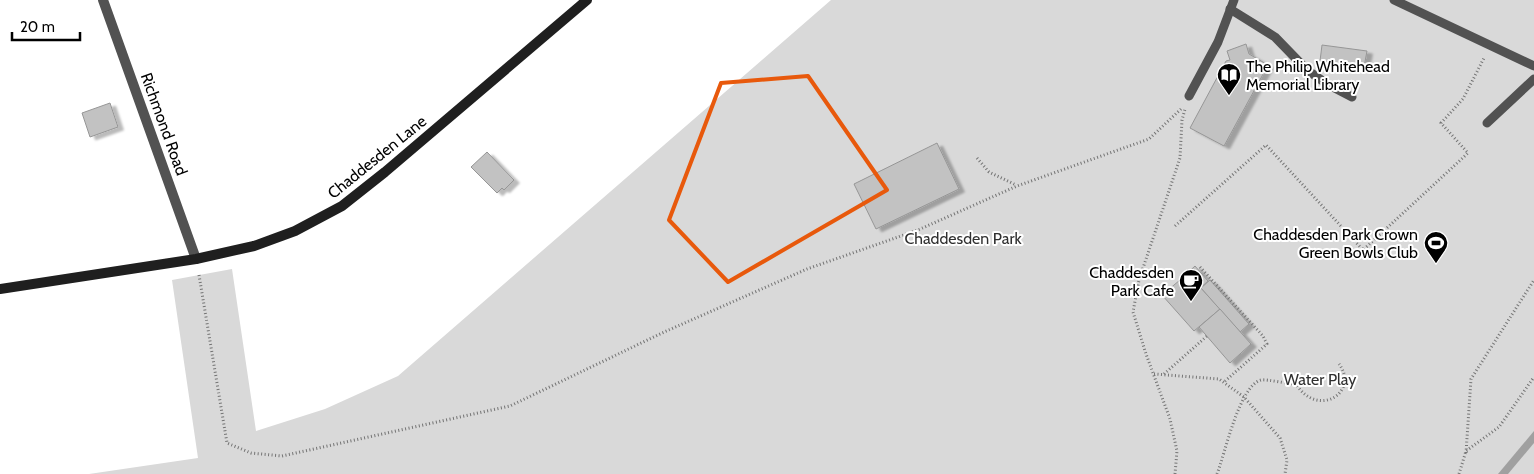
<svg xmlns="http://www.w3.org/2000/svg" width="1534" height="474" font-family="Cabin,sans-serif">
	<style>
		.green { fill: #d9d9d9 }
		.water { fill: #a0a0a0 }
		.building { fill: #c2c2c2; stroke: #969696; filter: url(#shadow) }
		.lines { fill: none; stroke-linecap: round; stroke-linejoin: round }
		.path { stroke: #747474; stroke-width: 3; stroke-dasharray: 1 2.5; stroke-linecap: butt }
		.lane { stroke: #525252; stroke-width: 9 }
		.street { stroke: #525252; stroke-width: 10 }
		.secondary { stroke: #1f1f1f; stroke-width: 10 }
		.marked { fill: none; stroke: #e8590c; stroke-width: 4; stroke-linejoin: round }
		.labels { text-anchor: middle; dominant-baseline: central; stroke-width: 4; stroke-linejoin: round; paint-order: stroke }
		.poi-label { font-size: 16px; fill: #000; stroke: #fff; text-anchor: end }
		.street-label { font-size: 16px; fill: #000; stroke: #fff }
		.park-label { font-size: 16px; fill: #303030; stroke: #fff }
	</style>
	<defs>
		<filter id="shadow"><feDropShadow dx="5.5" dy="3" stdDeviation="1" flood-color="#0004"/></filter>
	</defs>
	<rect width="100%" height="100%" fill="#fff"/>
	<!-- green -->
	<path class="green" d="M 831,0 L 1534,0 L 1534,474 L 89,474 L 198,458 L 172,280 L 232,269 L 256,431 L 325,409 L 398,376 Z"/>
	<!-- water -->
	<path class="water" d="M 1534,431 L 1534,443 L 1508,474 L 1498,474 Z"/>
	<!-- building -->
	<g class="building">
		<path d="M 1246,44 L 1249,54 L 1268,65 L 1224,146 L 1190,128 L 1226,61 L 1230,60 L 1227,51 Z"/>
		<path d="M 1322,45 L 1367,51 L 1364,67 L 1320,61 Z"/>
		<path d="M 110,103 L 118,127 L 90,137 L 82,113 Z"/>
		<path d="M 937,143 L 959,189 L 876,229 L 854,184 Z"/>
		<path d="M 487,152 L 514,180 L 504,190 L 502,188 L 497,193 L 471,167 Z"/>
		<path d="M 1195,266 L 1208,281 L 1193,295 L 1180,280 Z"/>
		<path d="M 1180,280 L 1193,295 L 1201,288 L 1220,309 L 1194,331 L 1162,295 Z"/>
		<path d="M 1210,280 L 1249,324 L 1240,332 L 1201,288 Z"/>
		<path d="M 1220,309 L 1251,344 L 1230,363 L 1199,327 Z"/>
	</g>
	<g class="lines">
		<!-- path -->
		<g class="path">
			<path d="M 977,158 L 989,172 L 1016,185"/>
			<path d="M 1175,226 L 1266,145 L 1363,250 L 1468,153 L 1441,123 L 1463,99 L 1484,58"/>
			<path d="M 1200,267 L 1263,336 L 1267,344 L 1224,382"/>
			<path d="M 199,275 L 227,443 L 251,453 L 282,456 L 510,406 L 662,333 L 807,269 L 918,230 L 1017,186 L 1149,139 L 1181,109"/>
			<path d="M 1154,374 L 1219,379 L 1244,397 L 1280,438 L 1287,460 L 1285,474"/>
			<path d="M 1164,374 L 1207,336"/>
			<path d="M 1466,453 L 1471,379 L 1534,280"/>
			<path d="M 1175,474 L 1177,451 L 1170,419 L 1146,354 L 1133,312 L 1139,280 L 1180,158 L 1182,120 L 1185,109"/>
			<path d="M 1217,474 C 1225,454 1239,386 1261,380 C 1267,379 1288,384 1296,384 C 1318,419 1360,392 1339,364"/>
			<path d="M 1459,474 L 1466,451 L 1499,427 L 1534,377"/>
		</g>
		<!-- lane -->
		<g class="lane">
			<path d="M 1394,0 L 1534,66"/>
			<path d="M 1230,9 L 1275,37 L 1307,70 L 1327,84 L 1352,97"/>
			<path d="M 1189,96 L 1218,42 L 1234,0"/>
			<path d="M 1487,123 L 1534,79"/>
		</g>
		<!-- street -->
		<path class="street" d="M 103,0 L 196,259"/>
		<!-- secondary -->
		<path class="secondary" d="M 0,289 L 196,259 L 254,246 L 295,231 L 342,206 L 385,172 L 587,0"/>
	</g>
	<!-- marked area -->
	<path class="marked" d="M 808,76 L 887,190 L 728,282 L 669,220 L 721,83 Z"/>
	<!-- icons -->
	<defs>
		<g id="library-pin" transform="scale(1.25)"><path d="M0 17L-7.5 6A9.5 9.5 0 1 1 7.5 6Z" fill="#000" stroke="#fff"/><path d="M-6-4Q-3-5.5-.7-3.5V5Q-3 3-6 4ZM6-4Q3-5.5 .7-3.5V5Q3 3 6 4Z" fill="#fff"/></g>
		<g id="stadium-pin" transform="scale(1.25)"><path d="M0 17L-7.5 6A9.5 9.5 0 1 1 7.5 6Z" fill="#000" stroke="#fff"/><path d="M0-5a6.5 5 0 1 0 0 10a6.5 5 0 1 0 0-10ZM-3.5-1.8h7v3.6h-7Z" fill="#fff"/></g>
		<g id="cafe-pin" transform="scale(1.25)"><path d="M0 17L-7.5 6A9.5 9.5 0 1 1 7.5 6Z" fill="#000" stroke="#fff"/><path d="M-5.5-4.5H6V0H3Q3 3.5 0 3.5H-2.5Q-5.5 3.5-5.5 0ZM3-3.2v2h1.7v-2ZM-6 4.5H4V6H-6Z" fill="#fff"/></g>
	</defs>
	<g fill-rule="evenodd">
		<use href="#library-pin" x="1229" y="75"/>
		<use href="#stadium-pin" x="1436" y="243"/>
		<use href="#cafe-pin" x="1191" y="281"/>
	</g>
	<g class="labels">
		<!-- poi labels -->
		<g class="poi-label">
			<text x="1246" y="66" text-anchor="start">The Philip Whitehead<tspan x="1246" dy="18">Memorial Library</tspan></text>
			<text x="1418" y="234">Chaddesden Park Crown<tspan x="1418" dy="18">Green Bowls Club</tspan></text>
			<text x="1174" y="272">Chaddesden<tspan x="1174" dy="18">Park Cafe</tspan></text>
		</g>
		<!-- street labels -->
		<g class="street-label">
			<text transform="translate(164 124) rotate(70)">Richmond Road</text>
			<text transform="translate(377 157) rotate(-39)">Chaddesden Lane</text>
		</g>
		<!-- park labels -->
		<g class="park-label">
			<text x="963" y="238">Chaddesden Park</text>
			<text x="1320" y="379">Water Play</text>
		</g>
	</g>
	<!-- scale -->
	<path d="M12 32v8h68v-8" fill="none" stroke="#000000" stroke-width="2.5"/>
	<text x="20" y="32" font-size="15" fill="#000000" stroke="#ffffff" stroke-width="4" paint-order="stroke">20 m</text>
</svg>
